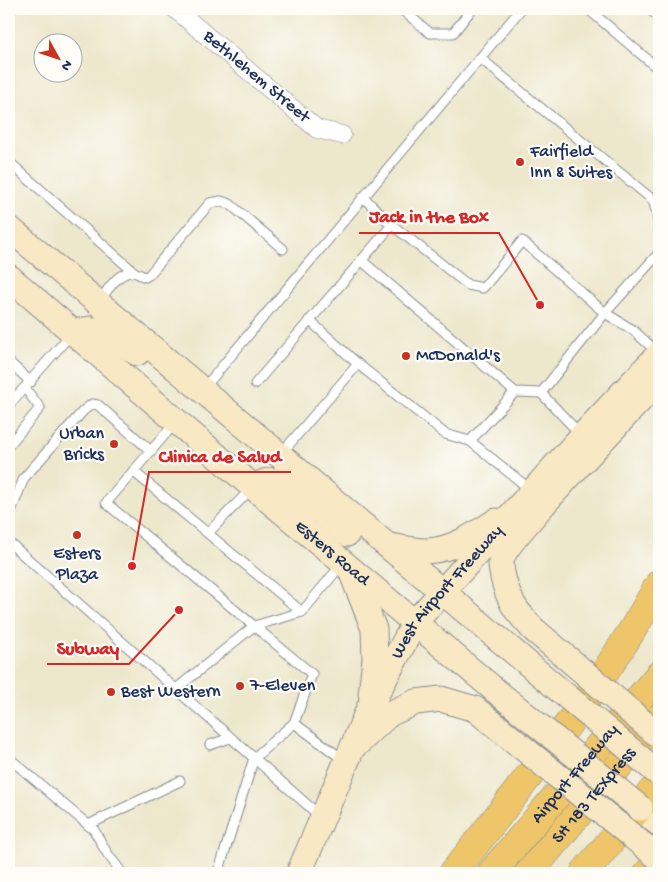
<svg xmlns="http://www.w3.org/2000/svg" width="668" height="882" font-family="'Gochi Hand',sans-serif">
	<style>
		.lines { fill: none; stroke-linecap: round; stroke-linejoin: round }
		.service-casing { stroke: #848b94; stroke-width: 11 }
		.minor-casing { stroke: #848b94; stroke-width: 19 }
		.secondary-casing { stroke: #848b94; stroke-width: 27 }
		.motorway-casing { stroke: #848b94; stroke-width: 29 }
		.service { stroke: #fff; stroke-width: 9 }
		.minor { stroke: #fff; stroke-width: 18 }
		.secondary { stroke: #f8e8c3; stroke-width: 25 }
		.motorway { stroke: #eec569; stroke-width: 28 }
		.secondary-bridge-casing { stroke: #848b94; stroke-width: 27; stroke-linecap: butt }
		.secondary-bridge { stroke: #f8e8c3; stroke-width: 25 }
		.poi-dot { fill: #c8321e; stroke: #fdfcf7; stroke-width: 2 }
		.labels { text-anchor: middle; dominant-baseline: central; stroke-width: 4.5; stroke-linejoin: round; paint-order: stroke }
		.street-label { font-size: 18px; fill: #1b2f5e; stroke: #fdfcf7 }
		.poi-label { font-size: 18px; fill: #1b2f5e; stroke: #fdfcf7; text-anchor: start }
		.leader { fill: none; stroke: #d62828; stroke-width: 2 }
		.callout-dot { fill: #d62828; stroke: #fdfcf7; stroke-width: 2 }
		.callout-label { font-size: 19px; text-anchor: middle; font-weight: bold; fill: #d62828; stroke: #fdfcf7; stroke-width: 4.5; stroke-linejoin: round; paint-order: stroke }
	</style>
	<rect width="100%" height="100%" fill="#fdfcf7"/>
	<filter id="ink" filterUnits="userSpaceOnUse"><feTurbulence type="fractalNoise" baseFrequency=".02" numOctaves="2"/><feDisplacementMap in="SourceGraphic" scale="10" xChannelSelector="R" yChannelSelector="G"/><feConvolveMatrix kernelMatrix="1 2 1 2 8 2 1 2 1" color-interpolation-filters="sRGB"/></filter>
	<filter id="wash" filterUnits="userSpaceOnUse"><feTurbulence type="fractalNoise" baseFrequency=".0096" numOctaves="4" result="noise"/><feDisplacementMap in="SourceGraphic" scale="20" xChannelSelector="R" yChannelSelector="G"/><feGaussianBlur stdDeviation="1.12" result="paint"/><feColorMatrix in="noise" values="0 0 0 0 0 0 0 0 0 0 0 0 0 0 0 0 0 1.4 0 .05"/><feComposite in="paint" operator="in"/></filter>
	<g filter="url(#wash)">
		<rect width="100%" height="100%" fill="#ede7cb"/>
	</g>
	<g filter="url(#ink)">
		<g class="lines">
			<!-- service casing -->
			<g class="service-casing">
				<g id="service">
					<path d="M 401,9 L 430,33 L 453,33 L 472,9"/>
					<path d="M 588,9 L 655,66"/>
					<path d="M 649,9 L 659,17"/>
					<path d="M 480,58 L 653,200 L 657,214 L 659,230"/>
					<path d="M 9,162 L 134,272 L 145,277 L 149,275 L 210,203 L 221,201 L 230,204 L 283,249"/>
					<path d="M 363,197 L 392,225 L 468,285 L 483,288 L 522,241 L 605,313 L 633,330 L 658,353"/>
					<path d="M 361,260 L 515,392 L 541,393 L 605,313 L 659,253"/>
					<path d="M 99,301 C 109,289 118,271 134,272"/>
					<path d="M 309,320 L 358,364 L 445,434 L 470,441 L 515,392"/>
					<path d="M 9,362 L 31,382"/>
					<path d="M 255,384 L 392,225"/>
					<path d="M 204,388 L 521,9"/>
					<path d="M 541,393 L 580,434"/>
					<path d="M 9,405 L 71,334"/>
					<path d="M 175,423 L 106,503 L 312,674 L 294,723 L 254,758 L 218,873"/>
					<path d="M 470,441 L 532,491"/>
					<path d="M 9,445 L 40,408 L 25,388"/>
					<path d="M 280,455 L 358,364"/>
					<path d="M 133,471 L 302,612"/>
					<path d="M 9,516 L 24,478 L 83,411 L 92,404 L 98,405 L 151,451"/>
					<path d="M 208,533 L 251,489"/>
					<path d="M 9,545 L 12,545 L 320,816"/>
					<path d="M 176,689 L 254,626 L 302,612 L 342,564"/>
					<path d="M 294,723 L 345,761"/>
					<path d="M 210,745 L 230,738"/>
					<path d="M 9,758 L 94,830 L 107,853 L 122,873"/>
					<path d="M 88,825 L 180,781"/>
				</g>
			</g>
			<!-- minor casing -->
			<g class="minor-casing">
				<path id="minor" d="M 175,9 L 317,129 L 342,135"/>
			</g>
			<!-- secondary casing -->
			<g class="secondary-casing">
				<g id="secondary">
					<path d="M 9,228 L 520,657"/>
					<path id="s1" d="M 9,277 L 253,487 L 496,691"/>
					<path d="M 74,332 L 90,329 L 108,334 L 137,353"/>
					<path d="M 253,487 C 260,484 269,479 276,481 C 291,485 334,523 347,534"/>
					<path d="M 388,546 C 400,547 414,551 427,551 C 452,550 475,535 496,521"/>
					<path d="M 351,571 L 374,629 L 375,659 L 371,694"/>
					<path d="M 533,629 C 527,622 519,614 514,606 C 507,594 501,575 501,562 C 502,543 638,403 659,380"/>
					<path d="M 358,743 L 389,714 L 416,702 L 441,699 L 475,709"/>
					<path d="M 640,808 L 659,824"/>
					<path id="s2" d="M 299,873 L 370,706 L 415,622 L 582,436 L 659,354"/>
				</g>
			</g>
			<!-- motorway casing -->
			<g class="motorway-casing">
				<g id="motorway">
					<path d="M 453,873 C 525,781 603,687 659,584"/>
					<path id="s3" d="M 491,873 L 659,675"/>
					<path id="s4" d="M 529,873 L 659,718"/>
					<path d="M 584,873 L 659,783"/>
					<path d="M 648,873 L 659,862"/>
				</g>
			</g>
			<!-- service -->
			<use href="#service" class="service"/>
			<!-- minor -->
			<use href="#minor" class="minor"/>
			<!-- secondary -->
			<use href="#secondary" class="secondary"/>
			<!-- motorway -->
			<use href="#motorway" class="motorway"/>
			<!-- secondary-bridge casing -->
			<g class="secondary-bridge-casing">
				<g id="secondary-bridge">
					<path d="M 533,629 L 659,736"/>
					<path d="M 520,657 L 659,774"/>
					<path d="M 496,691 L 640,808"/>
					<path d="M 475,709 L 659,858"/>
				</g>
			</g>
			<!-- secondary-bridge -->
			<use href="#secondary-bridge" class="secondary-bridge"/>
		</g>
	</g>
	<!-- markers -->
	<g class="poi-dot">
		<circle cx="520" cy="162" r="5"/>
		<circle cx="406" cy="356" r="5"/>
		<circle cx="114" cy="444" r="5"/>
		<circle cx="77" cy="535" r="5"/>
		<circle cx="240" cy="686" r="5"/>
		<circle cx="111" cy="692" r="5"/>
	</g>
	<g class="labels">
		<!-- street labels -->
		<g class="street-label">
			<text transform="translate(256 77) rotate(40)">Bethlehem Street</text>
			<text stroke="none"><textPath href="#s1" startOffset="425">Esters Road</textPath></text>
			<text stroke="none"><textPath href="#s2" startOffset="320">West Airport Freeway</textPath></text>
			<text stroke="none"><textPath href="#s3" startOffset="130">Airport Freeway</textPath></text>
			<text stroke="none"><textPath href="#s4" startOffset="101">SH 183 TEXpress</textPath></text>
		</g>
		<!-- poi labels -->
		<g class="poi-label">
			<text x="530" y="152">Fairfield<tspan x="530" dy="21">Inn &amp; Suites</tspan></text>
			<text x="416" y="356">McDonald's</text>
			<text x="104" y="434" text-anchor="end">Urban<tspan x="104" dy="21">Bricks</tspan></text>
			<text x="77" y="554" text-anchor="middle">Esters<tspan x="77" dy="21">Plaza</tspan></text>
			<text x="250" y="686">7-Eleven</text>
			<text x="121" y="692">Best Western</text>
		</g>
	</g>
	<!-- callouts -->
	<path class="leader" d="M540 305L499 233H359M132 566L149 472H291M179 610L129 664H47"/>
	<g class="callout-dot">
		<circle cx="540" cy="305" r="5"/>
		<circle cx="132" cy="566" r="5"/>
		<circle cx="179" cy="610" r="5"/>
	</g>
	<g class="callout-label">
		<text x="429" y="222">Jack in the Box</text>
		<text x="220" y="462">Clinica de Salud</text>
		<text x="88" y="654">Subway</text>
	</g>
	<!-- margin -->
	<rect width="668" height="882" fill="none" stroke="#fdfcf7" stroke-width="30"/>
	<!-- north arrow -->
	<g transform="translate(58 58) rotate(130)"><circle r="24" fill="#fdfcf7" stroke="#a3aaba"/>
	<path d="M0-4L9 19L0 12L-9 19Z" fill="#c8321e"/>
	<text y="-8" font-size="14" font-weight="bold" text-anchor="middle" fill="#1b2f5e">N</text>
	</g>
</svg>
